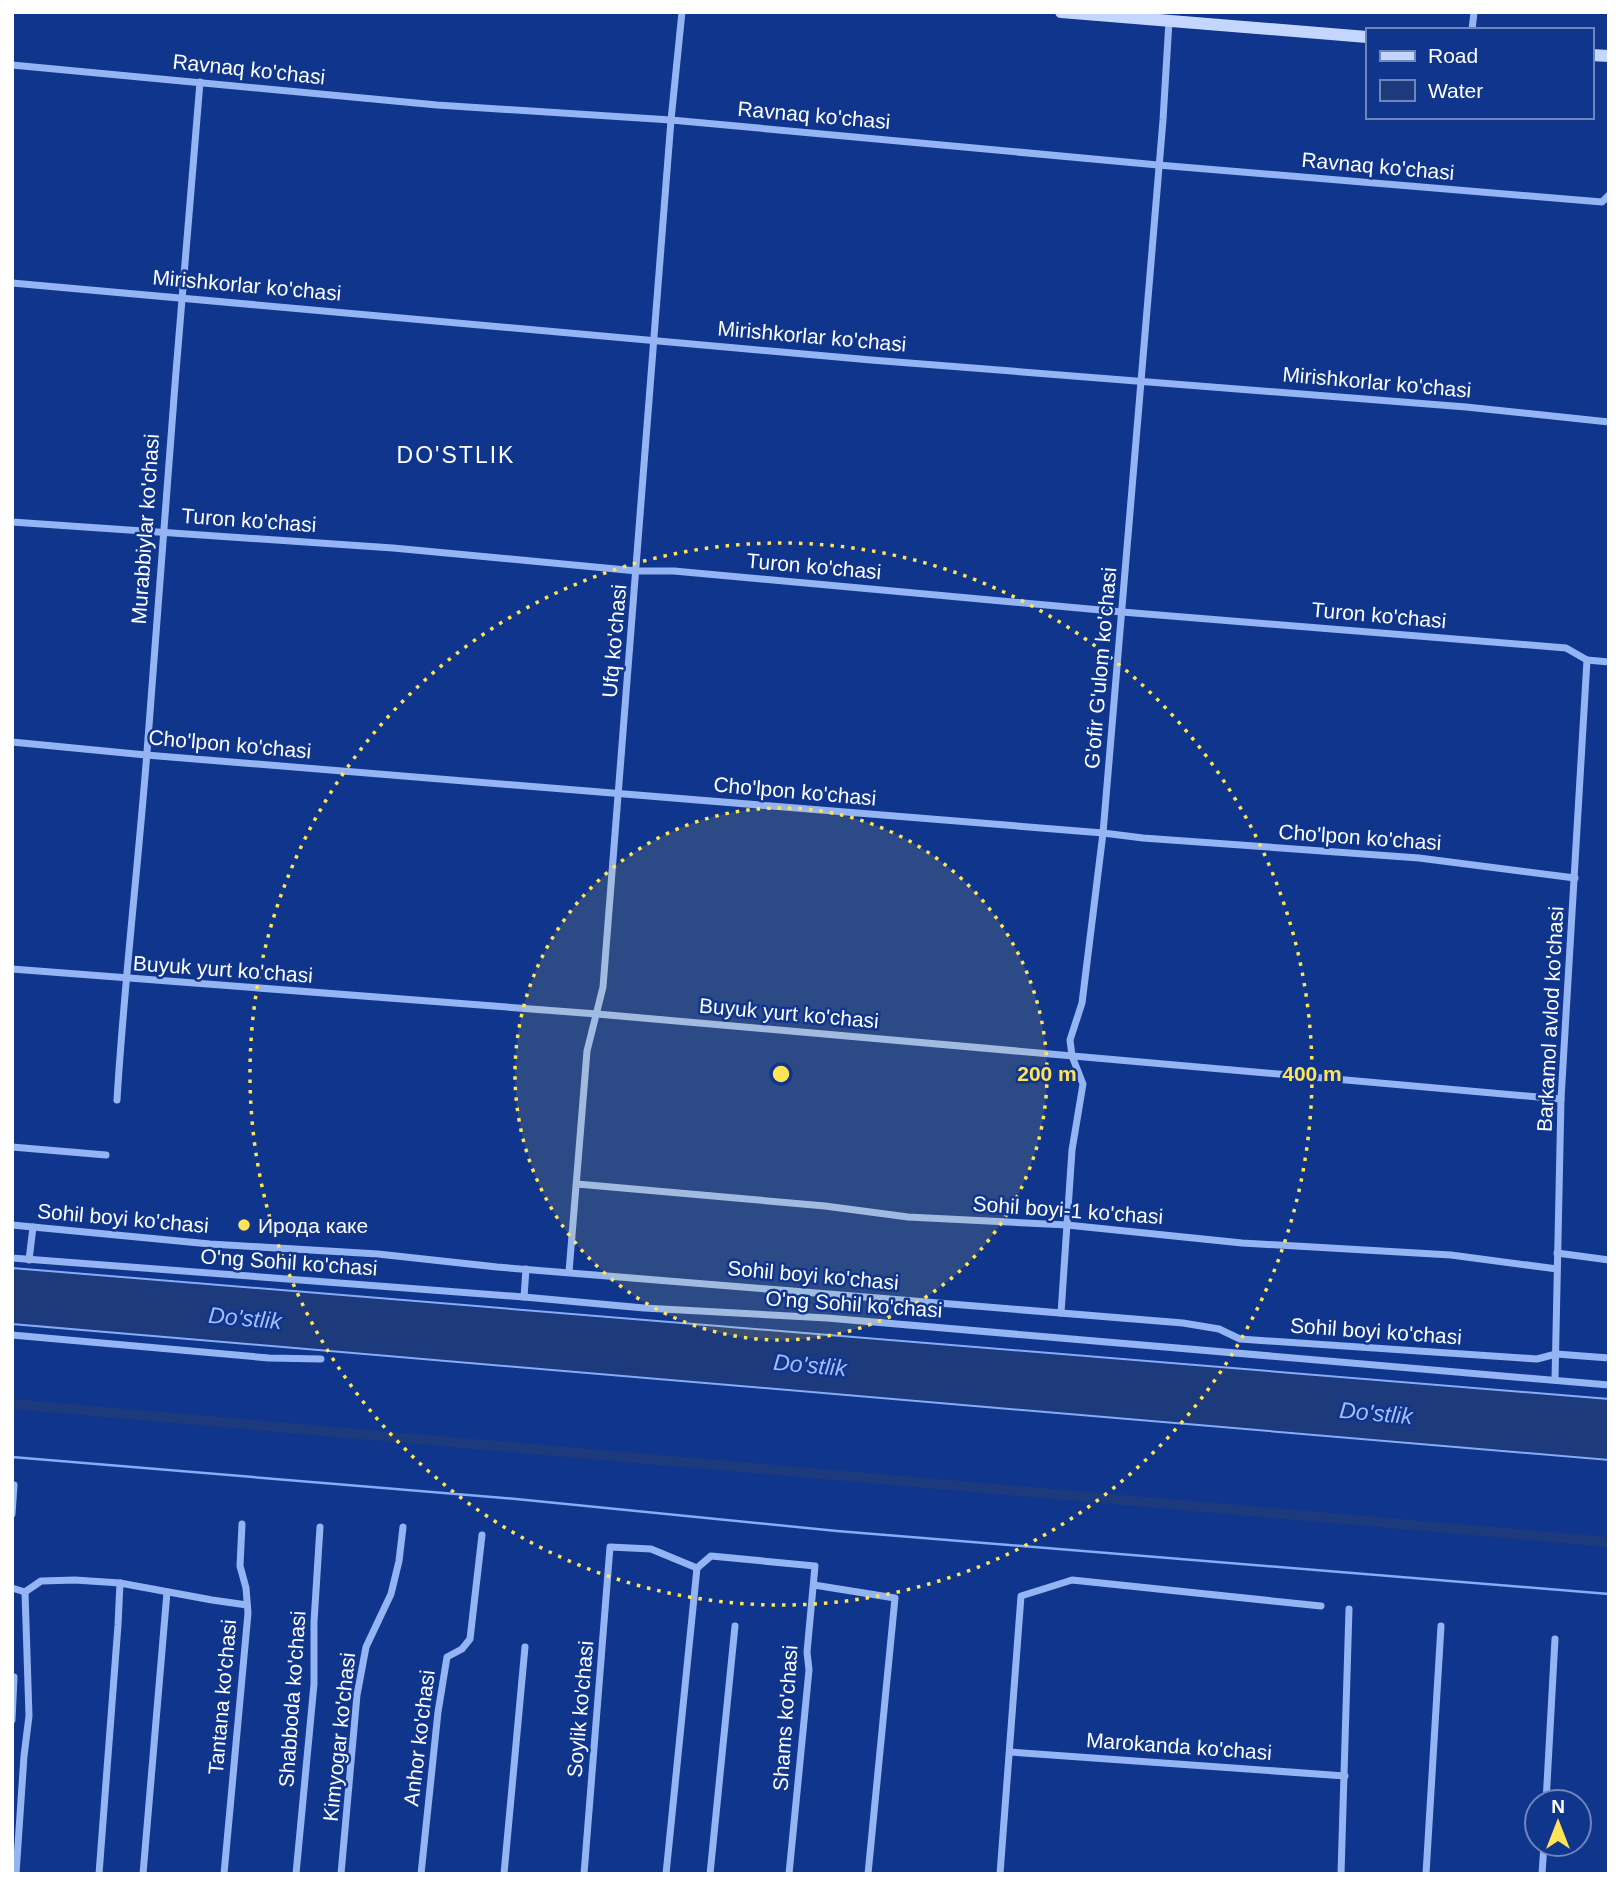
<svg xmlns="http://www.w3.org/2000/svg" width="1621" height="1886" font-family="Helvetica,sans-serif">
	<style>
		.water { fill: #1d3a7c; stroke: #86acf7; stroke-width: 2 }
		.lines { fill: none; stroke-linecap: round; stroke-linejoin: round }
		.stream { stroke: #86acf7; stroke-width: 2.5 }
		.canal { stroke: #1d3a7c; stroke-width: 10 }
		.minor { stroke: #95b4f3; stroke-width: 7 }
		.secondary { stroke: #c4d6fd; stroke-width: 12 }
		.ring { fill: none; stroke: #ffe457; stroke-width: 3.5; stroke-dasharray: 3.5 7 }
		.poi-dot { fill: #ffe457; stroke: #0f358d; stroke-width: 2.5 }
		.labels { text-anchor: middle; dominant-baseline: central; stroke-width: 5; stroke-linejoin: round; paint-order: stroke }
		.street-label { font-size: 21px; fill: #fff; stroke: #0f358d }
		.poi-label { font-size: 21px; fill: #fff; stroke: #0f358d; text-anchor: start }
		.neighbourhood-label { font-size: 23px; letter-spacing: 2px; fill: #fff; stroke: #0f358d }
		.water-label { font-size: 23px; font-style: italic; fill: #a1befa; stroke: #0f358d }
		.centre { fill: #ffe457; stroke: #0f358d; stroke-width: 3.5 }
		.ring-label { font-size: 21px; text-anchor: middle; font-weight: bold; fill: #ffe457; stroke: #0f358d; stroke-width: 5; stroke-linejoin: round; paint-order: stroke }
	</style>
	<rect width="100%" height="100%" fill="#0f358d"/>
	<!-- water -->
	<path class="water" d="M 12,1268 L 1609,1399 L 1609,1460 L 12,1324 Z"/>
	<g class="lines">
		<!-- stream -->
		<path class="stream" d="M 12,1457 L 516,1499 L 837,1531 L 1609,1594"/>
		<!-- canal -->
		<path class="canal" d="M 12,1404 L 1609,1542"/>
		<!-- minor -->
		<g class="minor">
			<path d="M 1472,30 L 1474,12"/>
			<path d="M 12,65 L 437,105 L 671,120 L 1158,165 L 1602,202 L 1609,195"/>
			<path d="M 12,283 L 871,360 L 1466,407 L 1609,422"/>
			<path d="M 12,522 L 393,548 L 637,571 L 674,571 L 1122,612 L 1566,648 L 1587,660 L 1609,662"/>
			<path d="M 12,742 L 146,755 L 1103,833 L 1143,838 L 1419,858 L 1575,878"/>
			<path d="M 12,969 L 597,1014 L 1561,1099"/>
			<path d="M 117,1100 C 124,984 138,868 147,752 C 163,529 181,305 200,82"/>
			<path d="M 12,1147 L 106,1155"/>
			<path d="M 577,1184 L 825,1206 L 908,1217 L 1067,1225 L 1242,1243 L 1451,1255 L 1557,1269"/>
			<path d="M 12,1225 L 210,1244 L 378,1254 L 497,1267 L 1183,1323 L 1219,1329 L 1240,1339 L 1537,1359 L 1556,1354 L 1609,1358"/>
			<path d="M 1557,1253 L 1609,1260"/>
			<path d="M 12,1258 L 524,1297 L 644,1308 L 827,1318 L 1609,1385"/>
			<path d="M 29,1260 L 33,1227"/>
			<path d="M 569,1272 L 587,1051 L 603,987 L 671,120 L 682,12"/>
			<path d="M 524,1297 L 526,1269"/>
			<path d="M 1061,1313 L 1072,1150 L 1083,1084 L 1072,1056 L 1070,1040 L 1082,1003 L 1103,833 L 1163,120 L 1169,21"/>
			<path d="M 12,1335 L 269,1358 L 321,1359"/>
			<path d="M 1555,1380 L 1561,1099 L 1587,660"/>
			<path d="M 12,1514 L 14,1485"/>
			<path d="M 814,1585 L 895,1598 L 868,1874"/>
			<path d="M 12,1588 L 25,1592 L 41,1581 L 75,1580 L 120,1583 L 212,1600 L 247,1605"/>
			<path d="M 12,1720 L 14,1677"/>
			<path d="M 1010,1752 L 1345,1776"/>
			<path d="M 1546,1802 L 1555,1639"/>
			<path d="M 16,1874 L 24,1756 L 29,1716 L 25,1592"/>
			<path d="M 99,1874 L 118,1625 L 120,1583"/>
			<path d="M 143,1874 L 167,1592"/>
			<path d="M 224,1874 L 248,1613 L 246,1588 L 240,1566 L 242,1524"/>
			<path d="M 296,1874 L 314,1684 L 314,1622 L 320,1527"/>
			<path d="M 341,1874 L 357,1695 L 366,1647 L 391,1594 L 399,1561 L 403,1527"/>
			<path d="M 421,1874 L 438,1712 L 447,1657 L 462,1649 L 470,1639 L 482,1535"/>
			<path d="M 504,1874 L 525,1647"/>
			<path d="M 584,1874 L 610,1547 L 651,1549 L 697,1568 L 711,1556 L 815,1566 L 807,1652 L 809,1670 L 789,1874"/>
			<path d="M 666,1874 L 697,1568"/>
			<path d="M 710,1874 L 735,1626"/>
			<path d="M 1000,1874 L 1021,1596 L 1072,1580 L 1321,1606"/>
			<path d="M 1341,1874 L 1349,1609"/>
			<path d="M 1426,1874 L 1441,1626"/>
			<path d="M 1542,1874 L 1544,1844"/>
		</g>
		<!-- secondary -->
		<g class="secondary">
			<path d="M 1061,12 L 1367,37"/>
			<path d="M 1591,55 L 1609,56"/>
		</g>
	</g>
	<!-- distance rings -->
	<circle cx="781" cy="1074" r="266" fill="#ffe457" fill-opacity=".12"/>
	<g class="ring">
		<circle cx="781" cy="1074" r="266"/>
		<circle cx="781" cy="1074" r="531"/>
	</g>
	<!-- markers -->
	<circle class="poi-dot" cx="244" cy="1225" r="7"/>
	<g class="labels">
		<!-- street labels -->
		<g class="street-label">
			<text transform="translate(249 69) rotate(6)">Ravnaq ko'chasi</text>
			<text transform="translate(814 115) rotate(5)">Ravnaq ko'chasi</text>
			<text transform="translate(1378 166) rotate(5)">Ravnaq ko'chasi</text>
			<text transform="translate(247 285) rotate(5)">Mirishkorlar ko'chasi</text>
			<text transform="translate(812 336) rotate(5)">Mirishkorlar ko'chasi</text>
			<text transform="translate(1377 382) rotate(5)">Mirishkorlar ko'chasi</text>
			<text transform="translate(249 520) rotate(4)">Turon ko'chasi</text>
			<text transform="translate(145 529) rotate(-86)">Murabbiylar ko'chasi</text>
			<text transform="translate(814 566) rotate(5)">Turon ko'chasi</text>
			<text transform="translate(1379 615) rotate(5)">Turon ko'chasi</text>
			<text transform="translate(614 641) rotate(-85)">Ufq ko'chasi</text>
			<text transform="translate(1100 668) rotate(-85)">G'ofir G'ulom ko'chasi</text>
			<text transform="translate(230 744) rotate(5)">Cho'lpon ko'chasi</text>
			<text transform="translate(795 791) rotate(5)">Cho'lpon ko'chasi</text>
			<text transform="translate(1360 837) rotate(4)">Cho'lpon ko'chasi</text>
			<text transform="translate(223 969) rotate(4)">Buyuk yurt ko'chasi</text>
			<text transform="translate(789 1013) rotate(5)">Buyuk yurt ko'chasi</text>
			<text transform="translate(1550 1019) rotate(-87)">Barkamol avlod ko'chasi</text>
			<text transform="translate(1068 1210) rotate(4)">Sohil boyi-1 ko'chasi</text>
			<text transform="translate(123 1218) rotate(5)">Sohil boyi ko'chasi</text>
			<text transform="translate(289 1262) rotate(4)">O'ng Sohil ko'chasi</text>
			<text transform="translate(813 1275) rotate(5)">Sohil boyi ko'chasi</text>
			<text transform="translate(854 1304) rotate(4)">O'ng Sohil ko'chasi</text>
			<text transform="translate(1376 1331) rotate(4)">Sohil boyi ko'chasi</text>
			<text transform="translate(222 1697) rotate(-85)">Tantana ko'chasi</text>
			<text transform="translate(292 1699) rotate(-86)">Shabboda ko'chasi</text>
			<text transform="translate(580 1709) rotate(-85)">Soylik ko'chasi</text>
			<text transform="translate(785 1718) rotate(-86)">Shams ko'chasi</text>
			<text transform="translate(339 1737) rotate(-84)">Kimyogar ko'chasi</text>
			<text transform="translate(419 1738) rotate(-83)">Anhor ko'chasi</text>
			<text transform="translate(1179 1746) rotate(4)">Marokanda ko'chasi</text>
		</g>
		<!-- poi labels -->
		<g class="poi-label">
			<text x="258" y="1225">Ирода каке</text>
		</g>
		<!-- neighbourhood labels -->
		<g class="neighbourhood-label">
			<text x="456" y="455">DO'STLIK</text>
		</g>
		<!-- water labels -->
		<g class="water-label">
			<text transform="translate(245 1318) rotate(5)">Do'stlik</text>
			<text transform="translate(810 1365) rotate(5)">Do'stlik</text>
			<text transform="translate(1376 1413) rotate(5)">Do'stlik</text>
		</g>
	</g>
	<circle cx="781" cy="1074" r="10" class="centre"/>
	<g class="ring-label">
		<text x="1047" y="1081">200 m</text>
		<text x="1312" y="1081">400 m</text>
	</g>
	<!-- border -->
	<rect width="1621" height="1886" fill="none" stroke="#ffffff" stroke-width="28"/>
	<!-- legend -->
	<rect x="1366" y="28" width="228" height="91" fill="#0f358d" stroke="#6f86bb" stroke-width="2"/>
	<rect x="1380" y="51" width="35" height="10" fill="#c4d6fd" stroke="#6f86bb" stroke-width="2"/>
	<text x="1428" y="63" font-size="21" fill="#ffffff">Road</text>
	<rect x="1380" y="80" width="35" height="21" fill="#1d3a7c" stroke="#6f86bb" stroke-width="2"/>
	<text x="1428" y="98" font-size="21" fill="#ffffff">Water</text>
	<!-- north arrow -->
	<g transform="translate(1558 1823)"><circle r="33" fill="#0f358d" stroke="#6f86bb" stroke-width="2"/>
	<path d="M0-5L12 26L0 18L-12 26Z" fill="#ffe457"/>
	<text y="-10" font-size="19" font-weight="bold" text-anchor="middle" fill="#ffffff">N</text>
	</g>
</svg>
